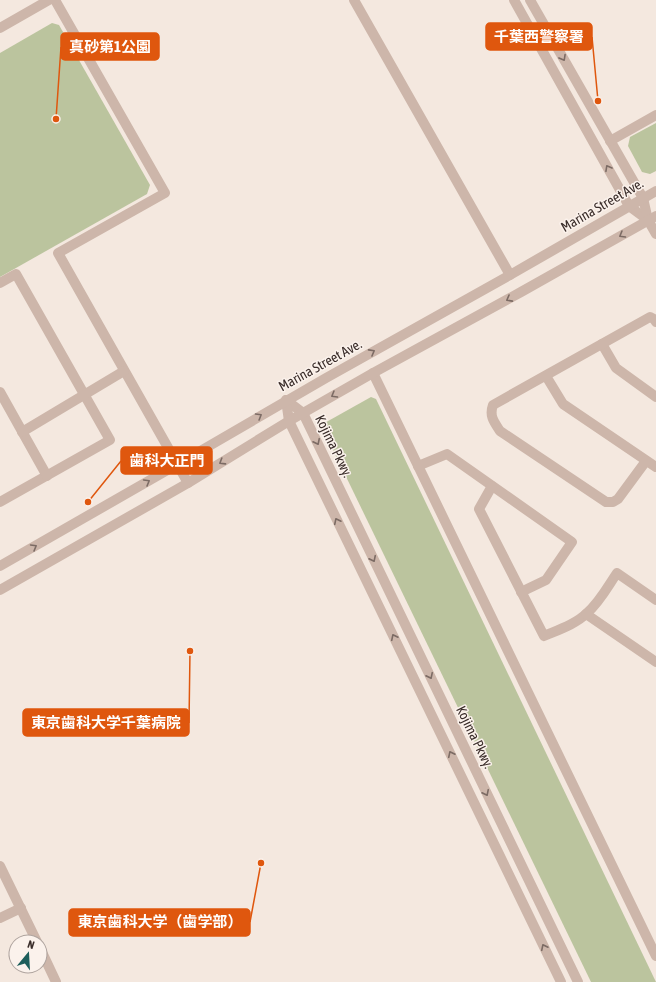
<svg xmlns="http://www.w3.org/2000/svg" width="656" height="982" font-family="'Asap Condensed','Noto Sans JP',sans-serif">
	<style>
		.green { fill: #bbc49e }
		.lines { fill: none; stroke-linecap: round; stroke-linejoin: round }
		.minor { stroke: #cdb6aa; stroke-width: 10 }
		.oneway { stroke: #7c6b64 }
		.labels { text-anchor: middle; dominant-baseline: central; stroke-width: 3; stroke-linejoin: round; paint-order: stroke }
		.street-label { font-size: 14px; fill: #3a2d2a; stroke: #fbf2ec }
		.leader { fill: none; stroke: #df570e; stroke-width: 1.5 }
		.callout-dot { fill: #df570e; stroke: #fbf2ec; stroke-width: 1.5 }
		.callout { fill: #df570e; stroke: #df570e; stroke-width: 1.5 }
		.callout-label { font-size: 15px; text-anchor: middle; font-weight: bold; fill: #fff }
	</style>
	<rect width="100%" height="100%" fill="#f4e8df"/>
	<!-- green -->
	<g class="green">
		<path d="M 52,23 L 59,25 L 150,185 L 147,194 L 0,277 L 0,53 Z"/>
		<path d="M 656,123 L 656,171 L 650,174 L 642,172 L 628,146 L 630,137 Z"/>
		<path d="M 371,397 L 376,399 L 656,982 L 591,982 L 321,425 Z"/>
	</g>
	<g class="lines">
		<!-- minor -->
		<g class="minor">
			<path d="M 55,0 L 165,193 L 58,253 L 188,483"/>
			<path d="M 354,0 L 510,275"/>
			<path d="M 514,0 L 629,206 L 648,220"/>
			<path d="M 530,0 L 643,198 L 648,220 L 656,234"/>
			<path d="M 0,28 L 49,0"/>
			<path d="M 610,141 L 656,115"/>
			<path d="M 0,283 L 16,274 L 110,440 L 0,502"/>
			<path d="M 602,344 L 616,368 L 656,397"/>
			<path d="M 373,373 L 656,956"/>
			<path d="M 546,376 L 563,404 L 656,467"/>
			<path d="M 0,392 L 47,476"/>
			<path d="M 286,400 L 303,413 L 578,982"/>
			<path d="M 286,400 L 289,421 L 561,982"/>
			<path d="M 22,432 L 124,371"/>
			<path d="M 646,461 L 618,499 L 613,502 L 606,502 L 500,431 C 494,422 489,416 493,405 L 650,317 L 654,319 L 656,322"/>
			<path d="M 418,466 L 447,454 L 572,542 L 546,580 L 521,592"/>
			<path d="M 492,486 L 479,509 L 544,636 C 558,630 576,624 587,613 C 600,602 608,586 617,573 L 656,600"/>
			<path d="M 0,566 L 178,464 L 326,378 L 510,275 L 656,191"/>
			<path d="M 0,590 L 188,483 L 289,421 L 373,373 L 521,292 L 656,216"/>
			<path d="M 586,614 L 656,662"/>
			<path d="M 0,866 L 37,942"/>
			<path d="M 0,918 L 21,908"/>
			<path d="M 40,948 L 56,982"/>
		</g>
	</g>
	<!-- one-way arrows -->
	<defs><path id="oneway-chevron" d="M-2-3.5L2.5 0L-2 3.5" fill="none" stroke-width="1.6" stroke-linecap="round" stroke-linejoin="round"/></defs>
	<g class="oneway">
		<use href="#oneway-chevron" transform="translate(563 58) rotate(61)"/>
		<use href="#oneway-chevron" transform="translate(608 168) rotate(-119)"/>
		<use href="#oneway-chevron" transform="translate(622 235) rotate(150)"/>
		<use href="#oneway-chevron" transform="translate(509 299) rotate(151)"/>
		<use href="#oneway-chevron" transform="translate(372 352) rotate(-29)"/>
		<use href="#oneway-chevron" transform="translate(334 395) rotate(150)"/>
		<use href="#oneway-chevron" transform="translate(259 416) rotate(-31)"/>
		<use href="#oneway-chevron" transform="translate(317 442) rotate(64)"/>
		<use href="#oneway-chevron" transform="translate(222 462) rotate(148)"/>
		<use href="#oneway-chevron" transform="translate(147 482) rotate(-30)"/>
		<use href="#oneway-chevron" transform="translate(337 521) rotate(-116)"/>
		<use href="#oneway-chevron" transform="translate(34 547) rotate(-30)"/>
		<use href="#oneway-chevron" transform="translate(373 559) rotate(64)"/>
		<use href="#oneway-chevron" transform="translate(394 637) rotate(-116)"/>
		<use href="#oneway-chevron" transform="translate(430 676) rotate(64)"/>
		<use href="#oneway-chevron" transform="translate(451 754) rotate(-116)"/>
		<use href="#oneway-chevron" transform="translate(486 793) rotate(64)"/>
		<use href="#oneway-chevron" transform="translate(544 947) rotate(-116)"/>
	</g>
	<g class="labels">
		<!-- street labels -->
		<g class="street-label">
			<text transform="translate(602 205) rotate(-30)">Marina Street Ave.</text>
			<text transform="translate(320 365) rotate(-29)">Marina Street Ave.</text>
			<text transform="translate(334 446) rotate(64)">Kojima Pkwy.</text>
			<text transform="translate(475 737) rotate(64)">Kojima Pkwy.</text>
		</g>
	</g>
	<!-- callouts -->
	<path class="leader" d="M598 101L592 37M56 119L61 47M88 502L121 461M190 651L189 723M261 863L250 922"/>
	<g class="callout-dot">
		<circle cx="598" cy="101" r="4"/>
		<circle cx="56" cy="119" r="4"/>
		<circle cx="88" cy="502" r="4"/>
		<circle cx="190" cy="651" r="4"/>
		<circle cx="261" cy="863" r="4"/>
	</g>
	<g class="callout">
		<rect x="486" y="23" width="106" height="27" rx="4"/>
		<rect x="61" y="33" width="98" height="27" rx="4"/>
		<rect x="121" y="447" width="91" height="27" rx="4"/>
		<rect x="23" y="709" width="166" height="27" rx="4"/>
		<rect x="69" y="909" width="181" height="27" rx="4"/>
	</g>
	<g class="callout-label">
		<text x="539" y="42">千葉西警察署</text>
		<text x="110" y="52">真砂第1公園</text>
		<text x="167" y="466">歯科大正門</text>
		<text x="106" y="728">東京歯科大学千葉病院</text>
		<text x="160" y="927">東京歯科大学（歯学部）</text>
	</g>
	<!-- north arrow -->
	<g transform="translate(28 954) rotate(18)"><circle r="19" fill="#fbf2ec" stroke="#aea39e"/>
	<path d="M0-3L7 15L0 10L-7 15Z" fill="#1d5e5b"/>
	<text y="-6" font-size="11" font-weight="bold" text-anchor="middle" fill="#3a2d2a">N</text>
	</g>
</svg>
